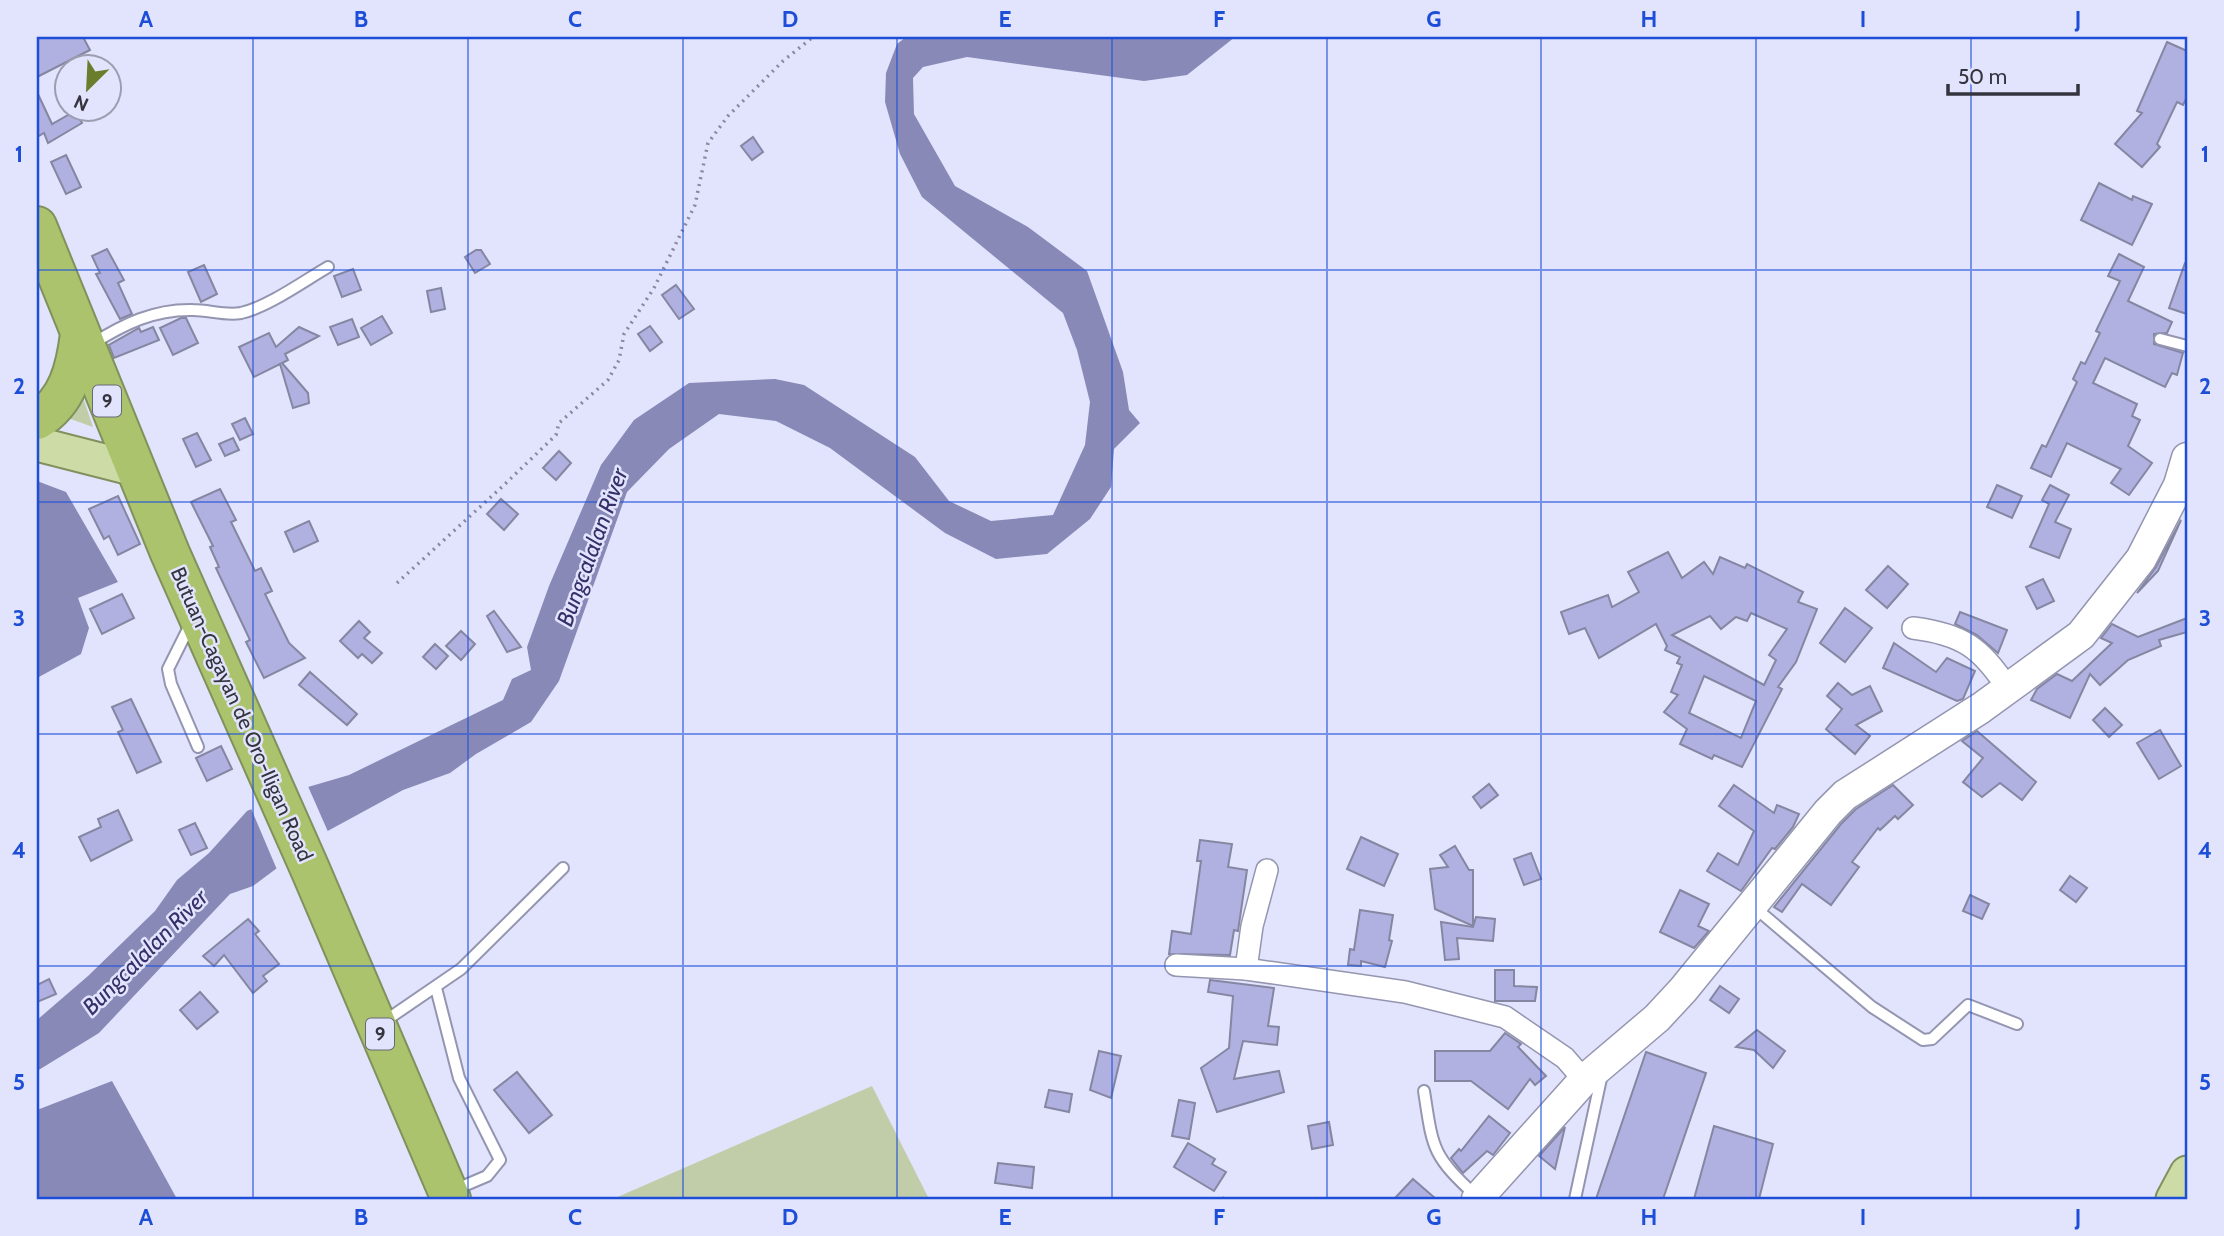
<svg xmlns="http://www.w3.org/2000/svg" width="2224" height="1236" font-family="Cabin,sans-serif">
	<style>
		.green { fill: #c1cda8 }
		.water { fill: #8889b6 }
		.pier { fill: #e2e3fc }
		.building { fill: #b1b1e1; stroke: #8586a1; stroke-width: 2; fill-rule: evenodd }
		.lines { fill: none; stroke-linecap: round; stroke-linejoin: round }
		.lane-casing { stroke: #9495b0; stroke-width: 14 }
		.street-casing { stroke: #9495b0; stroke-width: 24 }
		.secondary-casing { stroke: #9495b0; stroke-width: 33 }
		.primary-casing { stroke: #81915d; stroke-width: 37 }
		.highway-casing { stroke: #81915d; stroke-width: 42 }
		.path { stroke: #89899b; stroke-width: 3.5; stroke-dasharray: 2 5; stroke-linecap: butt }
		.lane { stroke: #fff; stroke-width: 10 }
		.street { stroke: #fff; stroke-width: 21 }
		.secondary { stroke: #fff; stroke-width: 30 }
		.primary { stroke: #cddba7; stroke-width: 33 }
		.highway { stroke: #abc36d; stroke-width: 38 }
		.grid { fill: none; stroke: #1d4ed8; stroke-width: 2; stroke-opacity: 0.55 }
		.labels { text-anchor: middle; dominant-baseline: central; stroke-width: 5; stroke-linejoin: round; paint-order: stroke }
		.shield { fill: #e2e3fc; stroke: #686878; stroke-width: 2 }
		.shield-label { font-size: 19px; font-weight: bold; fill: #34343f }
		.street-label { font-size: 21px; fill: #34343f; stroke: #e2e3fc }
		.water-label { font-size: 23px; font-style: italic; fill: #353069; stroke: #e2e3fc }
		.neatline { fill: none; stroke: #1d4ed8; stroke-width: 2.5 }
		.grid-label { font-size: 23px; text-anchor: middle; font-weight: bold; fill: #1d4ed8 }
	</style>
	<rect width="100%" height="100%" fill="#e2e3fc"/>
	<!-- green -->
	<g class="green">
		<path d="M 78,383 L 93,427 L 51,412 Z"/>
		<path d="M 872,1086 L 929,1199 L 613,1199 Z"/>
	</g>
	<!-- water -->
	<g class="water">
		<path d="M 906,37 L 1235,37 L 1187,75 L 1144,81 L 967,57 L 923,67 L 913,78 L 914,114 L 955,186 L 1028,227 L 1087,271 L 1123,372 L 1129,410 L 1140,423 L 1114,449 L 1111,487 L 1090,519 L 1047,554 L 996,559 L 945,533 L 830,448 L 776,421 L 719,414 L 669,449 L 627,492 L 559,681 L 531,722 L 476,754 L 450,773 L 403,790 L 324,833 L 253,886 L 230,894 L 99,1033 L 37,1071 L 37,1020 L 88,976 L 155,911 L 177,880 L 209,853 L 247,811 L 291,792 L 349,775 L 503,700 L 512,679 L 531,670 L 527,647 L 549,586 L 601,465 L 634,420 L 689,383 L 775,379 L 804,385 L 915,457 L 949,501 L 991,521 L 1053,515 L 1085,445 L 1090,402 L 1077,350 L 1063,313 L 922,197 L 900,154 L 885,102 L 886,73 L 897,44 Z"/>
		<path d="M 37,481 L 66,492 L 118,582 L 78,598 L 89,628 L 81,654 L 37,678 Z"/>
		<path d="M 112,1081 L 177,1199 L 37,1199 L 37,1110 Z"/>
	</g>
	<!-- pier -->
	<path class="pier" d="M 307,784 L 329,834 L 278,872 L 250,806 Z"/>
	<!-- building -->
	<g class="building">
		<path d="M 37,37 L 83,37 L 90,50 L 37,77 Z"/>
		<path d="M 2167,42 L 2187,51 L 2187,97 L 2183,105 L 2177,102 L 2157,144 L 2160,147 L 2142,167 L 2115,144 L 2142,113 L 2137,111 Z"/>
		<path d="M 37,92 L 52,124 L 75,111 L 82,123 L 48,143 L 44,133 L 37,137 Z"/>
		<path d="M 753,137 L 763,152 L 752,160 L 741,146 Z"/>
		<path d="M 66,155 L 81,187 L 66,194 L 51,162 Z"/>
		<path d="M 2099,183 L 2132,200 L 2133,196 L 2152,204 L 2132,245 L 2081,220 Z"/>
		<path d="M 107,249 L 124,280 L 118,283 L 132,314 L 120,319 L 96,274 L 100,273 L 92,256 Z"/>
		<path d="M 476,250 L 481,250 L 490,264 L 475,273 L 465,257 Z"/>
		<path d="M 2119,254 L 2144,267 L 2128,301 L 2172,322 L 2167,333 L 2154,334 L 2154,344 L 2183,353 L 2177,375 L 2172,373 L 2165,387 L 2105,358 L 2093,383 L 2137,404 L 2132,416 L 2140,420 L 2128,446 L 2152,463 L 2129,495 L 2111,483 L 2121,469 L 2067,443 L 2051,477 L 2031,468 L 2042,445 L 2046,447 L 2077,382 L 2073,379 L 2081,362 L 2085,364 L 2100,333 L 2096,331 L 2120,281 L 2108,276 Z"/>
		<path d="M 2185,263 L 2187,263 L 2187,314 L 2169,308 Z"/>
		<path d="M 204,265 L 217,294 L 201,302 L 188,272 Z"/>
		<path d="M 353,269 L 361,290 L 342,297 L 334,276 Z"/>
		<path d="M 676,285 L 694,309 L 679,319 L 662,295 Z"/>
		<path d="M 441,288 L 445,309 L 431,312 L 427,291 Z"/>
		<path d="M 382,316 L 392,333 L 371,345 L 361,328 Z"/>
		<path d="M 181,318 L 186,318 L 198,343 L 173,355 L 160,328 Z"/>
		<path d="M 352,319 L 359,337 L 338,345 L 330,327 Z"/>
		<path d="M 650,326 L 662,342 L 650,351 L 638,334 Z"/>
		<path d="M 153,327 L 159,340 L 114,358 L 109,345 L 139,328 L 141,332 Z"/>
		<path d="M 299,327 L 319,336 L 285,354 L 288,360 L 282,363 L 308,393 L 309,403 L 293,408 L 280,364 L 254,377 L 239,347 L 269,333 L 276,347 Z"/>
		<path d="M 245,418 L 253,434 L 240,440 L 232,424 Z"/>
		<path d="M 197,433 L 211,460 L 196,467 L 183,439 Z"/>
		<path d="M 233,438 L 239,450 L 225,456 L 219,444 Z"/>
		<path d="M 559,451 L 571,463 L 556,480 L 543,468 Z"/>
		<path d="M 1997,485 L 2022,496 L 2012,518 L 1987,507 Z"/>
		<path d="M 2050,485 L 2069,495 L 2055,522 L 2071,529 L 2059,558 L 2030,547 L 2049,504 L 2042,500 Z"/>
		<path d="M 220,489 L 236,520 L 231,522 L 255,571 L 261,568 L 272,591 L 265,594 L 289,643 L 305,658 L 264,678 L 246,642 L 250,640 L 216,568 L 219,567 L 210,547 L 213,546 L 191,502 Z"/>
		<path d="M 118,496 L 140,544 L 118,555 L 109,536 L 104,539 L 89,509 Z"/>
		<path d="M 501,499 L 518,514 L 504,530 L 487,514 Z"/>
		<path d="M 2181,520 L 2158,571 L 2137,593 L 2156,567 Z"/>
		<path d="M 309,521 L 318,541 L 294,552 L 285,532 Z"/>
		<path d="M 1668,552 L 1682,578 L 1704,562 L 1713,574 L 1720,557 L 1745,568 L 1747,564 L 1803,592 L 1798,602 L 1817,609 L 1796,662 L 1778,687 L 1782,689 L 1742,767 L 1714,755 L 1712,759 L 1680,744 L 1687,729 L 1664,712 L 1678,695 L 1671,692 L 1682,665 L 1677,663 L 1680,657 L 1665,650 L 1667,646 L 1656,624 L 1599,658 L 1585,628 L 1569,634 L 1561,612 L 1608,595 L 1612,607 L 1639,592 L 1628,572 ZM 1751,613 L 1787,629 L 1769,655 L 1776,660 L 1764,685 L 1672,635 L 1710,616 L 1721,629 L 1736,617 L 1747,621 ZM 1704,676 L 1756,701 L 1741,738 L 1689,713 Z"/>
		<path d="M 1888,566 L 1908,584 L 1887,608 L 1866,590 Z"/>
		<path d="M 2043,579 L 2054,601 L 2037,609 L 2026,587 Z"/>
		<path d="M 122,594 L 134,618 L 102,634 L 90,609 Z"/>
		<path d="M 1845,608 L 1872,628 L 1845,662 L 1820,643 Z"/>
		<path d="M 494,611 L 521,647 L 507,652 L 487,616 Z"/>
		<path d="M 1960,612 L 2007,630 L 1998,653 L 1977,635 L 1955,624 Z"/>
		<path d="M 2187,618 L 2187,632 L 2159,640 L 2161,646 L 2128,660 L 2100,685 L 2090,674 L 2070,718 L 2031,700 L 2037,689 L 2057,674 L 2072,681 L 2112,643 L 2101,638 L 2112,624 L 2138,637 Z"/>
		<path d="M 359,621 L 370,632 L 364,638 L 382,653 L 372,663 L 362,654 L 358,658 L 340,641 Z"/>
		<path d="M 461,631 L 475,644 L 461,660 L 446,646 Z"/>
		<path d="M 1894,643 L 1936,672 L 1947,658 L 1975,671 L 1963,699 L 1957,701 L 1883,668 Z"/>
		<path d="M 435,644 L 448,656 L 436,669 L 423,657 Z"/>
		<path d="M 310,672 L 357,714 L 347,725 L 299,685 Z"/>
		<path d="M 1838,683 L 1852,695 L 1870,686 L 1882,711 L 1856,725 L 1870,736 L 1855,754 L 1826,729 L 1842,709 L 1827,696 Z"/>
		<path d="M 131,699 L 161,762 L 137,773 L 118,732 L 123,730 L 112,707 Z"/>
		<path d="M 2105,708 L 2122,725 L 2109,737 L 2093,720 Z"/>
		<path d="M 2160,730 L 2181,766 L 2159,779 L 2137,743 Z"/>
		<path d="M 1977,731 L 2036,782 L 2022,800 L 2000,783 L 1982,797 L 1963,782 L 1983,758 L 1962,741 Z"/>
		<path d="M 221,746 L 232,769 L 207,781 L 196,758 Z"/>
		<path d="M 1489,784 L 1498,795 L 1481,808 L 1473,797 Z"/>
		<path d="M 1734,785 L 1774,813 L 1777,805 L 1799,814 L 1793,827 L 1775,849 L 1772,848 L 1741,891 L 1707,871 L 1718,853 L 1738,865 L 1754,831 L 1719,806 Z"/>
		<path d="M 1893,785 L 1913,805 L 1898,819 L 1895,816 L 1880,830 L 1878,828 L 1852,862 L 1859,867 L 1831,905 L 1802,884 L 1782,912 L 1774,907 L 1841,824 L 1856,809 Z"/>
		<path d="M 118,810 L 132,840 L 91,861 L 79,837 L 101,827 L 98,819 Z"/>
		<path d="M 195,823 L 207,848 L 191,855 L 179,830 Z"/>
		<path d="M 1361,837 L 1398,854 L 1384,886 L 1347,869 Z"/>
		<path d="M 1200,840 L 1232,844 L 1228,867 L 1247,870 L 1238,931 L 1234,930 L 1230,955 L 1169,954 L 1172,931 L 1191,934 L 1201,861 L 1197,861 Z"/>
		<path d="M 1455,846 L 1469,870 L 1473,870 L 1473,926 L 1435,909 L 1430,869 L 1448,867 L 1440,855 Z"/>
		<path d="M 1531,853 L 1541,879 L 1524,885 L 1514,859 Z"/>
		<path d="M 2070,876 L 2087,888 L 2076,902 L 2060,890 Z"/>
		<path d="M 1680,890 L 1709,904 L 1698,926 L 1709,931 L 1694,948 L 1660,932 Z"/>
		<path d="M 1970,895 L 1989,904 L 1982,919 L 1963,911 Z"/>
		<path d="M 1360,910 L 1393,915 L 1389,940 L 1392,941 L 1385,967 L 1361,961 L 1361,966 L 1348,965 L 1350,949 L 1354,950 Z"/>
		<path d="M 1476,917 L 1495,919 L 1493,941 L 1457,938 L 1459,959 L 1445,960 L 1441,922 L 1473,927 Z"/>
		<path d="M 248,919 L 259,931 L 255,934 L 279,964 L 263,976 L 267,981 L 253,993 L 224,955 L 214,966 L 203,956 Z"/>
		<path d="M 1495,970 L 1514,970 L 1514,986 L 1537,987 L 1535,1001 L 1495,1001 Z"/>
		<path d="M 49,979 L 56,994 L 37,1002 L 37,985 Z"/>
		<path d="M 1210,980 L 1274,988 L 1268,1026 L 1279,1027 L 1277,1045 L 1243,1041 L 1234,1079 L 1279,1071 L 1284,1092 L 1217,1112 L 1201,1068 L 1229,1048 L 1233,996 L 1208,992 Z"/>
		<path d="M 1720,986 L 1739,999 L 1729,1013 L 1710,1000 Z"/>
		<path d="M 200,992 L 218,1012 L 197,1029 L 180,1010 Z"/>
		<path d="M 1757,1030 L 1785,1051 L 1773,1068 L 1754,1050 L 1736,1047 Z"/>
		<path d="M 1505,1033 L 1521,1044 L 1518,1047 L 1546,1076 L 1535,1085 L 1530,1079 L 1508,1109 L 1471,1081 L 1435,1081 L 1435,1051 L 1490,1051 Z"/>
		<path d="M 1099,1051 L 1121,1056 L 1111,1098 L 1090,1090 Z"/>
		<path d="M 1646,1052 L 1706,1073 L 1663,1199 L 1596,1199 Z"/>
		<path d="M 517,1072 L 552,1115 L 529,1133 L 494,1090 Z"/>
		<path d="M 1049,1090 L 1072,1094 L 1069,1112 L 1045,1107 Z"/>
		<path d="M 1179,1100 L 1195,1103 L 1189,1139 L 1172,1136 Z"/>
		<path d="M 1489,1116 L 1510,1133 L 1493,1155 L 1487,1151 L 1463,1173 L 1451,1158 L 1459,1149 L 1461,1151 Z"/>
		<path d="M 1329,1122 L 1333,1145 L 1312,1149 L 1308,1126 Z"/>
		<path d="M 1714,1126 L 1773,1144 L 1759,1199 L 1694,1199 Z"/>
		<path d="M 1565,1127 L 1555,1169 L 1539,1156 Z"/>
		<path d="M 1188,1143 L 1215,1159 L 1212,1164 L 1226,1172 L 1214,1191 L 1174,1167 Z"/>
		<path d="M 998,1163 L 1034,1167 L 1032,1188 L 995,1183 Z"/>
		<path d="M 1413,1179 L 1436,1199 L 1394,1199 Z"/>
	</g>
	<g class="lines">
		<!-- lane casing -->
		<g class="lane-casing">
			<g id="lane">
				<path d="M 2160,339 L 2187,346"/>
				<path d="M 92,344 C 124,324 154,309 193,310 C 209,310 225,316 241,313 C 268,307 304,281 328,267"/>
				<path d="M 192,621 L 168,669 L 171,684 L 198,747"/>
				<path d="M 1753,906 L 1872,1007 L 1923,1040 L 1932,1039 L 1968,1005 L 2017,1024"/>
				<path d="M 436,988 L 459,1078 L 500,1160 L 487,1176 L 454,1190"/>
				<path d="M 382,1023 L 461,969 L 563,868"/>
				<path d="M 1424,1091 C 1433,1150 1432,1155 1476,1196"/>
				<path d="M 1575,1199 L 1602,1074"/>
			</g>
		</g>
		<!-- street casing -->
		<g class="street-casing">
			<g id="street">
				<path d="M 1913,628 C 1962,634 1982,648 2008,689"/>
				<path d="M 1267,870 L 1252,926 L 1246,969 L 1405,992 L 1505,1017 L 1565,1058 L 1584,1080"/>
				<path d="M 1176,965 L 1246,969"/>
			</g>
		</g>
		<!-- secondary casing -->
		<g class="secondary-casing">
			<path id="secondary" d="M 1477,1199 L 1584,1080 L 1657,1018 L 1683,990 L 1828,812 L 1845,795 L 1981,708 L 2081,635 L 2141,559 L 2179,485 L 2187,458"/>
		</g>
		<!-- primary casing -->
		<g class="primary-casing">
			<g id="primary">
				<path d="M 37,444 L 135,469"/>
				<path d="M 2173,1199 L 2187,1173"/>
			</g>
		</g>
		<!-- highway casing -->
		<g class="highway-casing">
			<g id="highway">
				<path d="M 37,226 L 170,553 L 310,869 L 451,1199"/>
				<path d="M 37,420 C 68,402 76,367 80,334"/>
			</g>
		</g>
		<!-- path -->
		<g class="path">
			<path d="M 397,583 L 504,485 L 556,435 L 559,423 L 608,380 L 619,360 L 624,334 L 654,288 L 695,205 L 708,143 L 728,116 L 783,61 L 813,37"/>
			<path d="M 1223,1199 L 1225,1197"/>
		</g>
		<!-- lane -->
		<use href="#lane" class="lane"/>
		<!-- street -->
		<use href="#street" class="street"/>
		<!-- secondary -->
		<use href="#secondary" class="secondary"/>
		<!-- primary -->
		<use href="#primary" class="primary"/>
		<!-- highway -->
		<use href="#highway" class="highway"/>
	</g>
	<!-- grid -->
	<path class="grid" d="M 253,37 L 253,1199M 468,37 L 468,1199M 683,37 L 683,1199M 897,37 L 897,1199M 1112,37 L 1112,1199M 1327,37 L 1327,1199M 1541,37 L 1541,1199M 1756,37 L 1756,1199M 1971,37 L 1971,1199M 37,270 L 2187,270M 37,502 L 2187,502M 37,734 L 2187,734M 37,966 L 2187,966"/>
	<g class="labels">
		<!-- shield labels -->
		<g class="shield">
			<rect x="93" y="385.5" width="28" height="31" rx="5"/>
			<rect x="366" y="1018.5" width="28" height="31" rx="5"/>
		</g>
		<g class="shield-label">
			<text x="107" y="401">9</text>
			<text x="380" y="1034">9</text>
		</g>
		<!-- street labels -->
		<g class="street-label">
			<text transform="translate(242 714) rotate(66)">Butuan-Cagayan de Oro-Iligan Road</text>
		</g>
		<!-- water labels -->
		<g class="water-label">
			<text transform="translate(592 547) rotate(-70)">Bungcalalan River</text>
			<text transform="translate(145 952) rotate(-45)">Bungcalalan River</text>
		</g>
	</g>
	<!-- border -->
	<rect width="2224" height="1236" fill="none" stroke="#e2e3fc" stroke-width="77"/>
	<!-- north arrow -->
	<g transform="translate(88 88) rotate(204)"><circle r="33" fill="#e2e3fc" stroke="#9c9db0" stroke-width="2"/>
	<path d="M0-5L12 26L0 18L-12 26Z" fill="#697d2d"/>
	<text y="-10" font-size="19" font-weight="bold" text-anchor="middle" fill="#34343f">N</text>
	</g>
	<!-- scale -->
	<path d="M1948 84v10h130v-10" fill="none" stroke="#34343f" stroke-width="3.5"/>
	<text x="1958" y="84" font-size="21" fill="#34343f" stroke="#e2e3fc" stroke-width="5" paint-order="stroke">50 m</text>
	<rect x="38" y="38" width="2148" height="1160" class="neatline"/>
	<g class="grid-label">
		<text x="146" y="27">A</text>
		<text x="361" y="27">B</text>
		<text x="575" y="27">C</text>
		<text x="790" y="27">D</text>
		<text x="1005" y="27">E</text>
		<text x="1219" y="27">F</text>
		<text x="1434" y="27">G</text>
		<text x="1649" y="27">H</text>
		<text x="1863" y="27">I</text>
		<text x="2078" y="27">J</text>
		<text x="19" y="162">1</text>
		<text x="2205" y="162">1</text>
		<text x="19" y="394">2</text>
		<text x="2205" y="394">2</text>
		<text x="19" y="626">3</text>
		<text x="2205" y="626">3</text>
		<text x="19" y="858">4</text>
		<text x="2205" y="858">4</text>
		<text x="19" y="1090">5</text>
		<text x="2205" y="1090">5</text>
		<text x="146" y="1225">A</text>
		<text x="361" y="1225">B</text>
		<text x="575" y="1225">C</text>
		<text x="790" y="1225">D</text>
		<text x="1005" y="1225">E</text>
		<text x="1219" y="1225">F</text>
		<text x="1434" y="1225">G</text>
		<text x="1649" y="1225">H</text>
		<text x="1863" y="1225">I</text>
		<text x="2078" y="1225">J</text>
	</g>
</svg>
